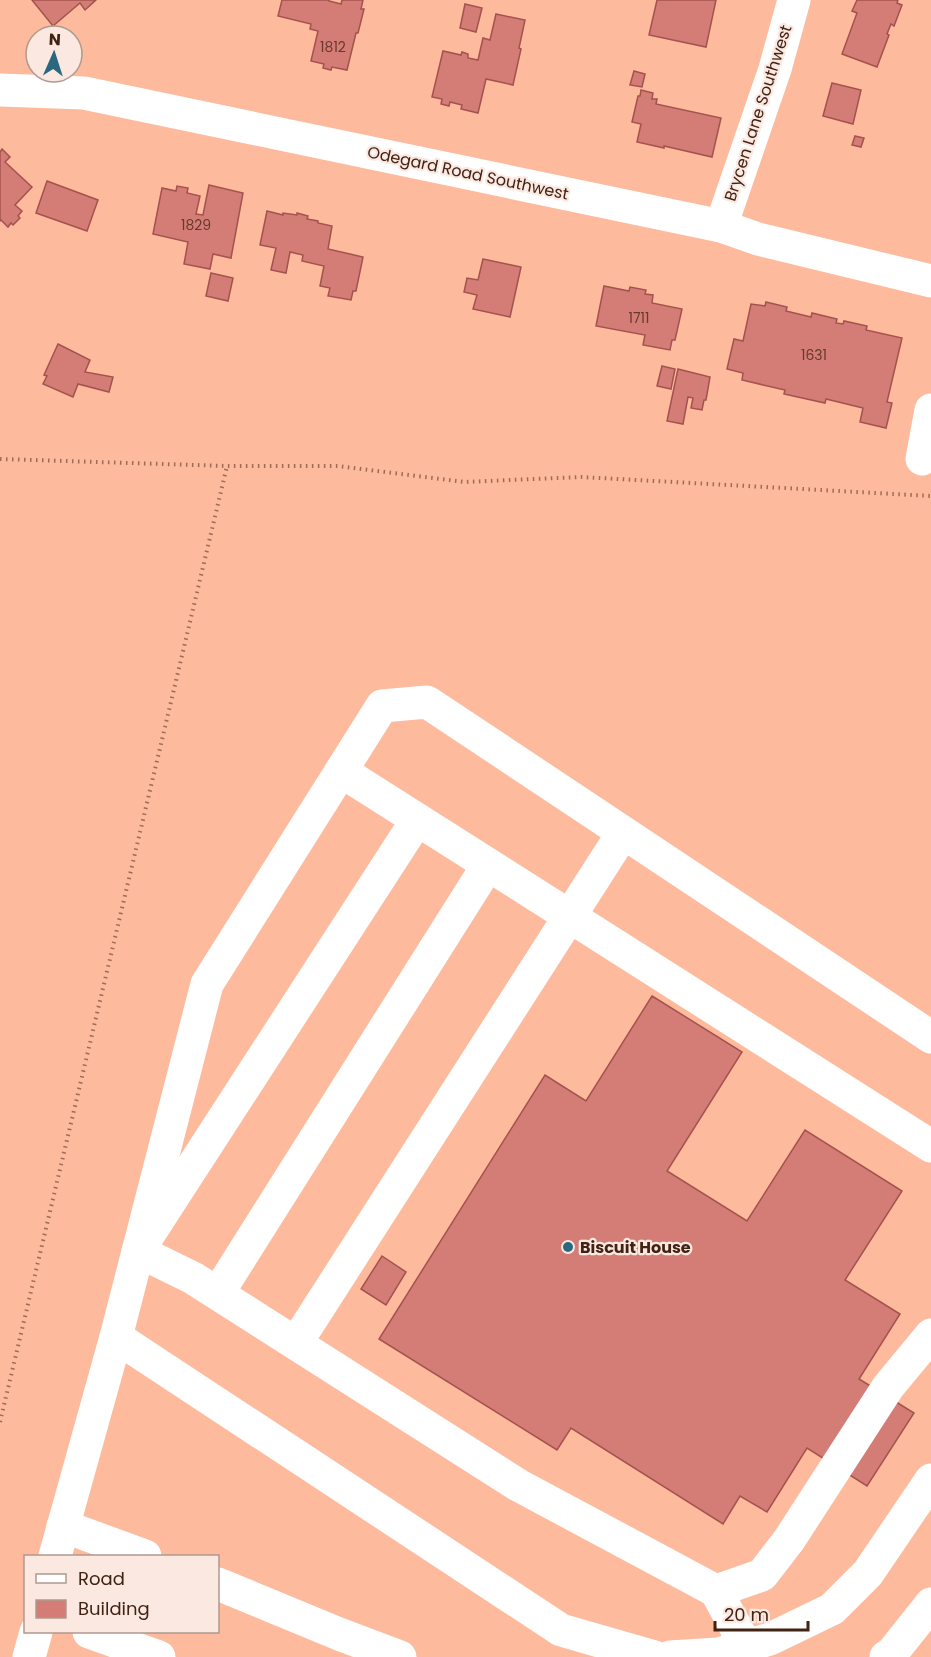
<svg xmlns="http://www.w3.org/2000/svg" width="931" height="1657" font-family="Poppins,sans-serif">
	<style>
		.building { fill: #d47d76; stroke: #a4524d; stroke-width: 1.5 }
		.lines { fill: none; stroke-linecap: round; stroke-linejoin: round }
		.path { stroke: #9d6c56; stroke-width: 4; stroke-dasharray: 1.5 4.5; stroke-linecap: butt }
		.minor { stroke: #fff; stroke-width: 33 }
		.poi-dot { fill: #2a687e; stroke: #fae8e1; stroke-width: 2 }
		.labels { text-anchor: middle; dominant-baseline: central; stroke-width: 4.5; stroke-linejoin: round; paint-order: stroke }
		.number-label { font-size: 14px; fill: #66392c }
		.street-label { font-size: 16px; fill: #422213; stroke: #fae8e1 }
		.poi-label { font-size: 16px; font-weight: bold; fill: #422213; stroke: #fae8e1; text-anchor: start }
	</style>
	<rect width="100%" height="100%" fill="#fdba9c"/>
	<!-- building -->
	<g class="building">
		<path d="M 32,0 L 96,0 L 85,10 L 80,3 L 53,26 Z"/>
		<path d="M 282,0 L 329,0 L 329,1 L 341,4 L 342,0 L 363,0 L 361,9 L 364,9 L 358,33 L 356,33 L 347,70 L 332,67 L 331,70 L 323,68 L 324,64 L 311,61 L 318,31 L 310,29 L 311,24 L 278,16 Z"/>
		<path d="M 657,0 L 716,0 L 706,47 L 649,35 Z"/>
		<path d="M 857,0 L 898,0 L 897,3 L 902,5 L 894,26 L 891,24 L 887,34 L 889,35 L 877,67 L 842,54 L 857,13 L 852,11 Z"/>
		<path d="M 465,4 L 482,8 L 476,32 L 460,28 Z"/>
		<path d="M 496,14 L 525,20 L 519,48 L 521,49 L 513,85 L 486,79 L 478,113 L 461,109 L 462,105 L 450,102 L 449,106 L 441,104 L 442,99 L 432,97 L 443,51 L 461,55 L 462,52 L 468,54 L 468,58 L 478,60 L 483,38 L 490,40 Z"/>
		<path d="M 634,71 L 645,74 L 642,87 L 630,85 Z"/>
		<path d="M 832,83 L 861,90 L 853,124 L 823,116 Z"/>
		<path d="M 641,90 L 653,93 L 652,99 L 657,99 L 656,104 L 721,118 L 712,157 L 664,146 L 664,148 L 637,142 L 641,124 L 632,122 L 638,96 L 640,96 Z"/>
		<path d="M 855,136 L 864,138 L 861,147 L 852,145 Z"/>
		<path d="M 2,149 L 10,157 L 5,162 L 32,187 L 15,205 L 22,211 L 18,216 L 20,218 L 13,225 L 11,223 L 8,227 L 1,220 L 0,221 L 0,152 Z"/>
		<path d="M 47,181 L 98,200 L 87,231 L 36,213 Z"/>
		<path d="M 209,185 L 243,193 L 231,258 L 213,254 L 210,269 L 184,264 L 188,242 L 153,234 L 162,188 L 176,191 L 177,186 L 188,188 L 187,193 L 200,196 L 196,214 L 203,215 Z"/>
		<path d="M 267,211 L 283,215 L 283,213 L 297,215 L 297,213 L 308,216 L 307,219 L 318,221 L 318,223 L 332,226 L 328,249 L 363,257 L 356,291 L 353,291 L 351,300 L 328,296 L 330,288 L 320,286 L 324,266 L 302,261 L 303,255 L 290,252 L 286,273 L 271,270 L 276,248 L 260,245 Z"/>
		<path d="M 483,259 L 521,267 L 510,317 L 473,309 L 477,295 L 464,292 L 467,278 L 478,280 Z"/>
		<path d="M 211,273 L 233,278 L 228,301 L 206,296 Z"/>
		<path d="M 604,286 L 629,291 L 630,287 L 646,290 L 645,294 L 653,295 L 652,303 L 682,309 L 675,340 L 672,340 L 670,350 L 643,345 L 645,335 L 596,326 Z"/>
		<path d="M 766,302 L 787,307 L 786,311 L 811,317 L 812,313 L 837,319 L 836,323 L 843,324 L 844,321 L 867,326 L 866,330 L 902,338 L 887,402 L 892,403 L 886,428 L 860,422 L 863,408 L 826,399 L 825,403 L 784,394 L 785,390 L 742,380 L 743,373 L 727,369 L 734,339 L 743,341 L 751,304 L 765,306 Z"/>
		<path d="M 58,344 L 90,360 L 85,372 L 113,377 L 109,392 L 78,384 L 73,397 L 43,384 L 47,376 L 44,375 Z"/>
		<path d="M 662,366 L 675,369 L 671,389 L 657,386 Z"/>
		<path d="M 678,369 L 710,377 L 706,400 L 704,400 L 702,410 L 691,408 L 693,398 L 688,397 L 683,424 L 667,421 Z"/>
		<path d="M 652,996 L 742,1052 L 667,1171 L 747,1221 L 805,1130 L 902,1191 L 845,1280 L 900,1314 L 859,1379 L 914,1413 L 867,1486 L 807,1448 L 767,1512 L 740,1496 L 723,1524 L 571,1428 L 557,1450 L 379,1339 L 545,1075 L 586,1101 Z"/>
		<path d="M 382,1256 L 406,1272 L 386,1305 L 361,1289 Z"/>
	</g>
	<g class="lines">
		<!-- path -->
		<g class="path">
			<path d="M 0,459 L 227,466 L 338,466 L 465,482 L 581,477 L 931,496"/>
			<path d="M 0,1422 L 227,466"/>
		</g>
		<!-- minor -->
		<g class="minor">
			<path d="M 0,90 L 84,93 L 721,226 L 758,239 L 931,281"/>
			<path d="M 721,226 L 775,69 L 794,0"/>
			<path d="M 922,459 L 931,410"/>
			<path d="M 341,771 L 931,1146"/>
			<path d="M 417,820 L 138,1251 L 193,1278 L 518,1485 L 716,1591 L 746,1646"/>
			<path d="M 218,1293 L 488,865"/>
			<path d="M 296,1343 L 623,833"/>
			<path d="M 63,1526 L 145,1556"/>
			<path d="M 55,1556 L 116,1337"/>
			<path d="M 218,1584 L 339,1634 L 400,1657"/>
			<path d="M 716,1591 L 762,1575 L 789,1540 L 888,1387 L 931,1335"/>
			<path d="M 89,1632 L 159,1657"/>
			<path d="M 29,1657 L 36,1632"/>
			<path d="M 655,1657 L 561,1630 L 116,1337 L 207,984 L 382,706 L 427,702 L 931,1037"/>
			<path d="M 670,1657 L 718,1654 L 770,1639 L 832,1609 L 868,1573 L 931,1480"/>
			<path d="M 886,1657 L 892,1653 L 931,1604"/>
		</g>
	</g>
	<!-- markers -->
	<circle class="poi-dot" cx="568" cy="1247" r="6"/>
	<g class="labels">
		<!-- number labels -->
		<g class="number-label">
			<text x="333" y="47">1812</text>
			<text x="196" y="225">1829</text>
			<text x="639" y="318">1711</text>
			<text x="814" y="355">1631</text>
		</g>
		<!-- street labels -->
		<g class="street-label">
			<text transform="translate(758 113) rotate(-72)">Brycen Lane Southwest</text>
			<text transform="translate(468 173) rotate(12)">Odegard Road Southwest</text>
		</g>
		<!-- poi labels -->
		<g class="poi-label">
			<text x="580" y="1247">Biscuit House</text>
		</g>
	</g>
	<!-- legend -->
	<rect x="24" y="1555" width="195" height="78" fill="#fae8e1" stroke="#b0998f" stroke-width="1.5"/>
	<rect x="36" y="1574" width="30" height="9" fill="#ffffff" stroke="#b0998f" stroke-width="1.5"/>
	<text x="78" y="1585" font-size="18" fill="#422213">Road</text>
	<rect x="36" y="1600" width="30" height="18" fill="#d47d76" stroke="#b0998f" stroke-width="1.5"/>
	<text x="78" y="1615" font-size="18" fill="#422213">Building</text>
	<!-- north arrow -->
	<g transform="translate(54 54) rotate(3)"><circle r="28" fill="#fae8e1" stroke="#b0998f" stroke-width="1.5"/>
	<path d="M0-4.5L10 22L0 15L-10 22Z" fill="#2a687e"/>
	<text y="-9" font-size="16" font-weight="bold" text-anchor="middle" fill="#422213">N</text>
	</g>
	<!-- scale -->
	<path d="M715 1621v9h93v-9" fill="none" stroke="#422213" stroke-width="3"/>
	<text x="724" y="1621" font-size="18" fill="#422213" stroke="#fae8e1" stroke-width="4.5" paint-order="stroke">20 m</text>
</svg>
